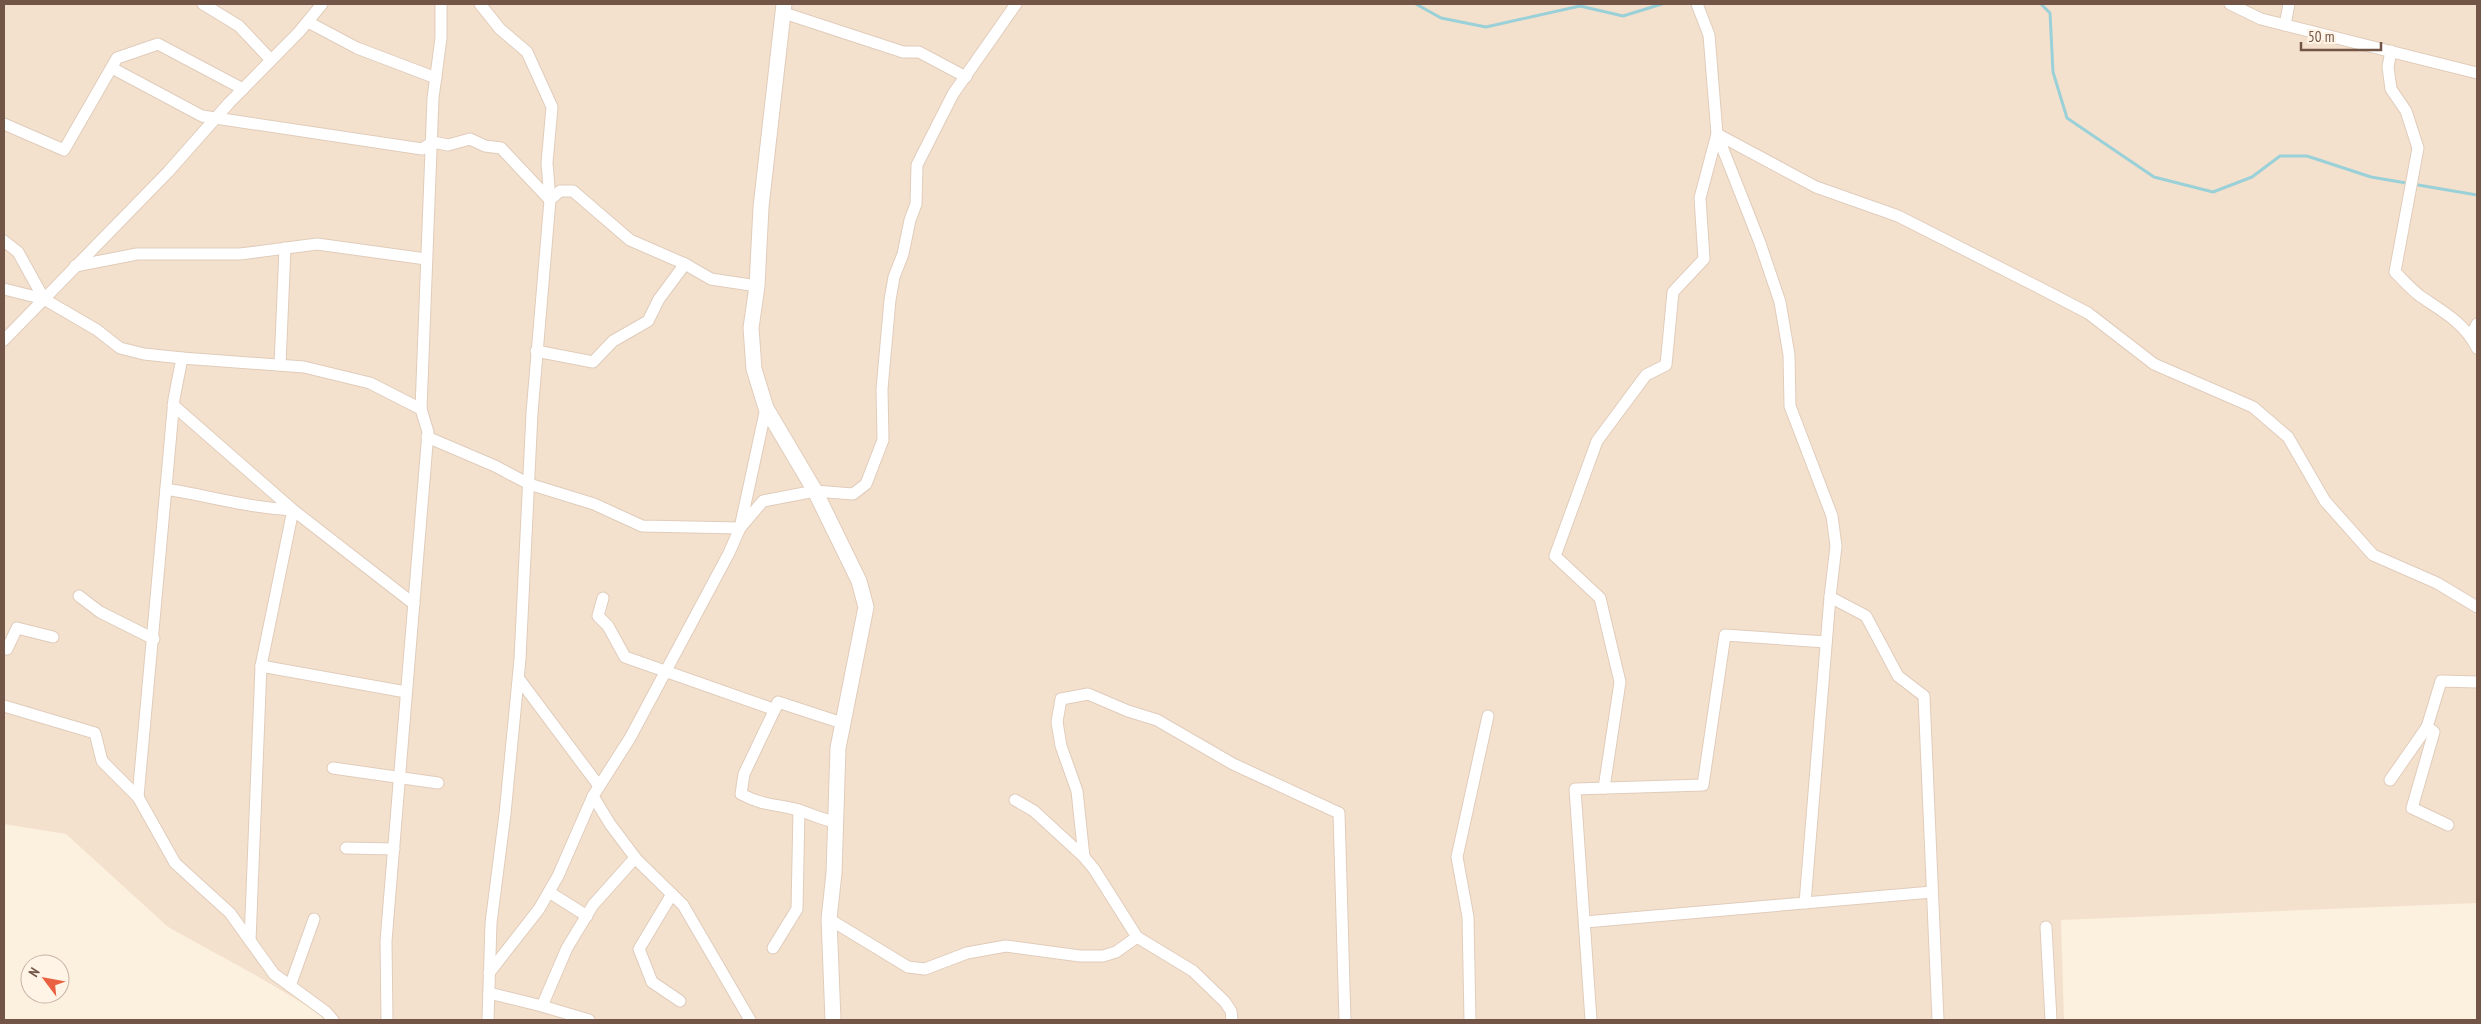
<svg xmlns="http://www.w3.org/2000/svg" width="2481" height="1024" font-family="'PT Sans Narrow',sans-serif">
	<style>
		.residential { fill: #f4e1cd }
		.lines { fill: none; stroke-linecap: round; stroke-linejoin: round }
		.stream { stroke: #9ad0d8; stroke-width: 3 }
		.minor-casing { stroke: #e0ccbb; stroke-width: 13 }
		.tertiary-casing { stroke: #e0ccbb; stroke-width: 17 }
		.minor { stroke: #fff; stroke-width: 11 }
		.tertiary { stroke: #fff; stroke-width: 15 }
	</style>
	<rect width="100%" height="100%" fill="#fcf0df"/>
	<!-- residential -->
	<path class="residential" d="M 4,4 L 2477,4 L 2477,903 L 2061,920 L 2064,1020 L 331,1020 L 257,976 L 168,927 L 66,834 L 4,824 Z"/>
	<g class="lines">
		<!-- stream -->
		<g class="stream">
			<path d="M 1416,4 L 1441,18 L 1486,27 L 1580,6 L 1623,16 L 1662,4"/>
			<path d="M 2041,4 L 2050,13 L 2053,72 L 2067,118 L 2154,177 L 2213,192 L 2252,177 L 2280,156 L 2307,156 L 2371,177 L 2477,195"/>
		</g>
		<!-- minor casing -->
		<g class="minor-casing">
			<g id="minor">
				<path d="M 203,4 L 239,26 L 271,60"/>
				<path d="M 1697,4 L 1709,35 L 1717,134 L 1760,243 L 1780,302 L 1789,355 L 1790,406 L 1832,516 L 1836,546 L 1830,597 L 1866,616 L 1898,676 L 1924,696 L 1938,1020"/>
				<path d="M 2230,4 L 2261,19 L 2477,73"/>
				<path d="M 784,13 L 903,52 L 919,52 L 966,77"/>
				<path d="M 308,22 L 357,48 L 436,78"/>
				<path d="M 2285,25 L 2289,4"/>
				<path d="M 2391,51 L 2388,67 L 2391,89 L 2406,111 L 2418,148 L 2395,272 C 2403,280 2411,289 2420,296 C 2442,311 2465,323 2477,348"/>
				<path d="M 112,68 L 202,116 L 422,149 L 433,142 L 448,145 L 470,139 L 485,146 L 501,148 L 550,200 L 547,163 L 552,107 L 527,52 L 500,29 L 480,4"/>
				<path d="M 4,124 L 64,150 L 117,58 L 158,44 L 243,89"/>
				<path d="M 4,241 L 18,252 L 44,299"/>
				<path d="M 75,266 L 137,254 L 240,254 L 317,244 L 426,259"/>
				<path d="M 4,289 L 44,299 L 97,330 L 120,348 L 144,354 L 182,358"/>
				<path d="M 2471,336 L 2477,324"/>
				<path d="M 4,340 L 168,172 L 229,103 L 299,32 L 322,4"/>
				<path d="M 536,351 L 593,362 L 613,341 L 648,321 L 659,299 L 685,264"/>
				<path d="M 280,365 L 285,248"/>
				<path d="M 173,405 L 293,510 L 414,604"/>
				<path d="M 427,437 L 495,466 L 529,484 L 594,504 L 642,526 L 740,528 L 763,501 L 815,491 L 853,494 L 866,484 L 883,440 L 882,389 L 890,300 L 894,277 L 903,254 L 910,220 L 916,204 L 917,165 L 953,94 L 1016,4"/>
				<path d="M 166,489 C 209,496 250,508 293,510 L 261,666"/>
				<path d="M 79,596 L 100,612 L 154,639"/>
				<path d="M 603,598 L 598,616 L 608,626 L 625,657 L 770,708 L 775,709 L 778,702 L 842,723"/>
				<path d="M 4,648 L 7,649 L 17,628 L 53,637"/>
				<path d="M 519,679 L 599,786"/>
				<path d="M 4,706 L 95,733 L 102,761 L 138,797 L 175,863 L 230,913 L 274,974 L 326,1012 L 333,1020"/>
				<path d="M 775,709 L 744,774 L 741,794 C 760,804 771,804 790,808 C 806,811 819,819 835,822"/>
				<path d="M 2427,727 L 2434,732 L 2412,808 L 2448,825"/>
				<path d="M 333,768 L 438,783"/>
				<path d="M 2390,780 L 2427,727 L 2441,681 L 2477,682"/>
				<path d="M 1604,788 L 1620,682 L 1600,598 L 1555,556 L 1597,441 L 1646,375 L 1666,365 L 1673,292 L 1704,259 L 1700,198 L 1717,134 L 1816,187 L 1898,216 L 2038,287 L 2088,313 L 2154,364 L 2253,407 L 2288,437 L 2325,501 L 2373,555 L 2437,583 L 2477,607"/>
				<path d="M 593,796 L 610,824 L 637,860 L 683,905 L 750,1020"/>
				<path d="M 138,797 L 174,399 L 182,358 L 304,367 L 370,383 L 421,409"/>
				<path d="M 1015,800 L 1034,811 L 1084,857 L 1094,869 L 1137,937 L 1193,971 L 1225,1002 L 1231,1011 L 1232,1020"/>
				<path d="M 346,848 L 394,849"/>
				<path d="M 1084,857 L 1077,791 L 1061,746 L 1057,722 L 1061,699 L 1088,694 L 1128,711 L 1157,720 L 1233,764 L 1339,813 L 1345,1020"/>
				<path d="M 549,892 L 587,916"/>
				<path d="M 672,894 L 639,949 L 652,982 L 680,1001"/>
				<path d="M 1805,903 L 1830,597"/>
				<path d="M 829,919 L 908,967 L 925,969 L 967,953 L 1006,946 L 1080,956 L 1103,956 L 1116,952 L 1137,937"/>
				<path d="M 1585,922 L 1932,892"/>
				<path d="M 2046,927 L 2051,1020"/>
				<path d="M 250,941 L 261,666 L 406,692"/>
				<path d="M 773,948 L 797,909 L 799,810"/>
				<path d="M 489,973 L 539,909 L 558,876 L 593,796 L 630,738 L 729,553 L 740,528 L 766,408"/>
				<path d="M 290,986 L 314,919"/>
				<path d="M 489,993 L 542,1006 L 567,948 L 593,905 L 635,858"/>
				<path d="M 542,1006 L 589,1020"/>
				<path d="M 387,1020 L 386,941 L 428,432 L 421,409 L 433,98 L 441,38 L 441,4"/>
				<path d="M 488,1020 L 491,923 L 505,814 L 520,659 L 532,413 L 550,200 L 560,191 L 573,191 L 630,240 L 685,264 L 711,279 L 757,286"/>
				<path d="M 1470,1020 L 1468,917 L 1457,857 L 1488,716"/>
				<path d="M 1591,1020 L 1575,789 L 1703,785 L 1725,635 L 1826,642"/>
			</g>
		</g>
		<!-- tertiary casing -->
		<g class="tertiary-casing">
			<path id="tertiary" d="M 784,4 L 761,207 L 757,286 L 751,328 L 754,369 L 766,408 L 815,491 L 859,581 L 866,607 L 838,748 L 834,873 L 829,919 L 833,1020"/>
		</g>
		<!-- minor -->
		<use href="#minor" class="minor"/>
		<!-- tertiary -->
		<use href="#tertiary" class="tertiary"/>
	</g>
	<!-- border -->
	<rect width="2481" height="1024" fill="none" stroke="#735547" stroke-width="10"/>
	<!-- north arrow -->
	<g transform="translate(45 979) rotate(302)"><circle r="24" fill="#fff4e5" stroke="#c7b4a6"/>
	<path d="M0-4L9 19L0 12L-9 19Z" fill="#ea6141"/>
	<text y="-8" font-size="14" font-weight="bold" text-anchor="middle" fill="#735547">N</text>
	</g>
	<!-- scale -->
	<path d="M2301 42v8h80v-8" fill="none" stroke="#735547" stroke-width="2.5"/>
	<text x="2308" y="42" font-size="15" fill="#735547" stroke="#fff4e5" stroke-width="4" paint-order="stroke">50 m</text>
</svg>
